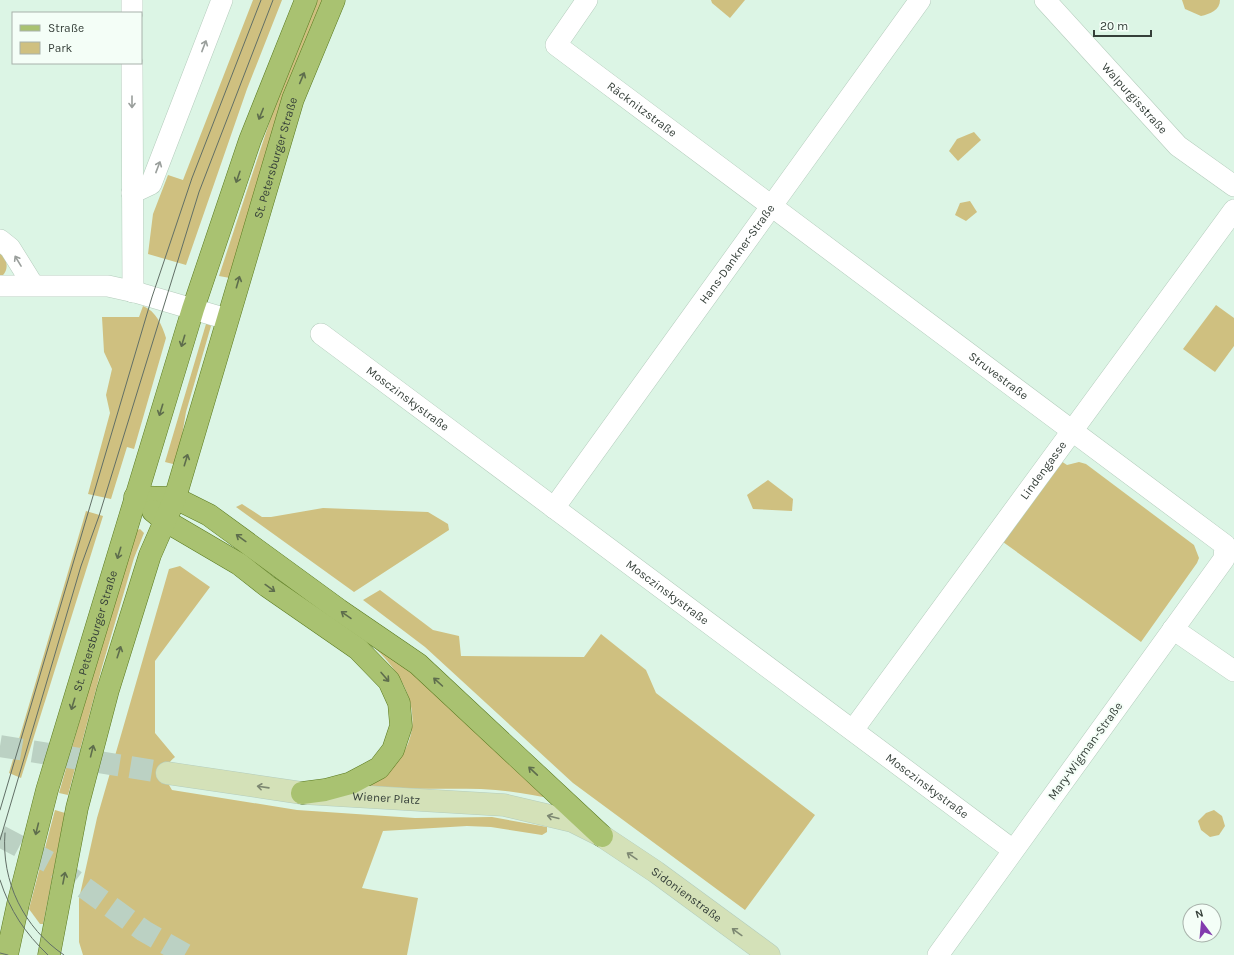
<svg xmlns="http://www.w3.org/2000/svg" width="1234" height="955" font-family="Karla,sans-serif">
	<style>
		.green { fill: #cfc080 }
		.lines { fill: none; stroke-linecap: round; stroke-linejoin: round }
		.secondary-tunnel { stroke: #bbd1c3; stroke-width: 22; stroke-dasharray: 22 11; stroke-linecap: butt }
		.minor-casing { stroke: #b4ccbc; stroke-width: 22 }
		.secondary-casing { stroke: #b4ccbc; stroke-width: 23 }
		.primary-casing { stroke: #5b7a20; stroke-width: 23 }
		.minor { stroke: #fff; stroke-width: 21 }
		.secondary { stroke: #d4e1b8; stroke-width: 22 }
		.primary { stroke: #a9c271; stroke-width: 22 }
		.tram { stroke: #616f66; stroke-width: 1 }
		.oneway { stroke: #9a9f9c }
		.oneway2 { stroke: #5e6d4d }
		.oneway3 { stroke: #7d8872 }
		.labels { text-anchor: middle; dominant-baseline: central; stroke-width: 4; stroke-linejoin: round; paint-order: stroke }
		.street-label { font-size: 12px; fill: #353f39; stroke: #f4fef7 }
	</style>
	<rect width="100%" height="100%" fill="#dcf5e5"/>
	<!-- green -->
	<g class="green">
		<path d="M 253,0 L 282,0 L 247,89 L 186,265 L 148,254 L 153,214 L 168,175 L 183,180 Z"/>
		<path d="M 316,0 L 325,0 L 230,278 L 219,276 L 277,99 Z"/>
		<path d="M 711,0 L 745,0 L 730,18 L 712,3 Z"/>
		<path d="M 1182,0 L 1220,0 C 1220,10 1210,14 1201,16 L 1185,9 Z"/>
		<path d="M 974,132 L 981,140 L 958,161 L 949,151 L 957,139 Z"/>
		<path d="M 970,201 L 977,212 L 966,221 L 955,215 L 960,203 Z"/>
		<path d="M 0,246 C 5,258 12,268 0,278 Z"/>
		<path d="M 1216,305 L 1234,318 L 1234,346 L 1215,372 L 1183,349 Z"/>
		<path d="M 143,306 C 156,311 162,325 166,338 L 134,449 L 127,447 L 111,499 L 88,494 L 110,413 L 106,395 L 112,369 L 104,352 L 102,317 L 139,317 Z"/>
		<path d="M 206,324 L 209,324 L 211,326 L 186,412 L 177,465 L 165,462 Z"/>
		<path d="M 1061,461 L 1067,465 L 1079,462 L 1086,464 L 1194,545 L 1199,558 L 1197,563 L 1141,642 L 1003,542 Z"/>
		<path d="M 768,480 L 793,499 L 792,511 L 753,509 L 747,495 Z"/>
		<path d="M 242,504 L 262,517 L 271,517 L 323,508 L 428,512 L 448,524 L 449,530 L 354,592 L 236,507 Z"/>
		<path d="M 86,511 L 103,516 L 21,778 L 9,773 Z"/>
		<path d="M 140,529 L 144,533 L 134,558 L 102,667 L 68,795 L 59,793 L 134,531 Z"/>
		<path d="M 180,566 L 210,587 L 155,661 L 155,733 L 175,757 C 163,766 164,778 172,790 L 297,810 L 415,818 L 492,817 L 547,827 L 547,832 L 542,835 L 491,827 L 467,826 L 383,831 L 362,888 L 418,898 L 407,955 L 83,955 L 79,942 L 79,899 L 97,818 L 169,569 Z"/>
		<path d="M 380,590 L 433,630 L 459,636 L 461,656 L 584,657 L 601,634 L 646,670 L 656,693 L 815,815 L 745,910 L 573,783 L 425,647 L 363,600 Z"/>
		<path d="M 379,648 L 400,659 L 557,800 C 531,794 507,790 481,789 C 443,788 406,790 368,787 C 428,750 424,695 376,649 Z"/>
		<path d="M 55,810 L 65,813 L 43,924 L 40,924 L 29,909 Z"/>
		<path d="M 1214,810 L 1222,816 L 1225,826 L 1219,835 L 1210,837 L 1201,830 L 1198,821 L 1206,813 Z"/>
	</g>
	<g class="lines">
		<!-- secondary-tunnel -->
		<g class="secondary-tunnel">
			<path d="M 0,746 L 167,773"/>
			<path d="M 0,836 L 49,862 L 144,931 L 186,955"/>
		</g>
		<!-- minor casing -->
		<g class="minor-casing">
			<g id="minor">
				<path id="s1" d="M 587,0 L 556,45 L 1225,545 L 1224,559 L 938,955"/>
				<path id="s2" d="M 1045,0 L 1178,146 L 1234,186"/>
				<path d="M 132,13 L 132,0"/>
				<path d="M 132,63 L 133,292"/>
				<path d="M 132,193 L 151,184 L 222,0"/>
				<path d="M 0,240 L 10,248 L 33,285"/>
				<path d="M 0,286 L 108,286 L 135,292 L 227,319"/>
				<path id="s3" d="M 321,334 L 1013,850"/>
				<path id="s4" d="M 554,508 L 920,0"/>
				<path d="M 1173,629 L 1234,671"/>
				<path id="s5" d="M 853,730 L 1234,210"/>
			</g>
		</g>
		<!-- secondary casing -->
		<g class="secondary-casing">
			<g id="secondary">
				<path id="s6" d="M 167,773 L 302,793 L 504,805 L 572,821 L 602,836 L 656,872 L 769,955"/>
			</g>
		</g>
		<!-- primary casing -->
		<g class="primary-casing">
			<g id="primary">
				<path d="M 135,497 L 175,498 L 209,515 L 339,610 L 418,664 L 602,836"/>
				<path d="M 153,511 L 164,520 L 239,564 L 267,586 L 358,649 L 389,681 L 399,703 L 401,726 L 393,750 L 379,768 L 351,783 L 325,790 L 302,793"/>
				<path id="s7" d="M 7,955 L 18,904 L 47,790 L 193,309 L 250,140 L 306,0"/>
				<path id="s8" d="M 49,955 L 77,808 L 108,690 L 150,555 L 175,498 L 293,99 L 334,0"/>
			</g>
		</g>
		<!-- minor -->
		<use href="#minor" class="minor"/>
		<!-- secondary -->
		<use href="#secondary" class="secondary"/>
		<!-- primary -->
		<use href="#primary" class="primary"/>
		<!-- tram -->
		<g class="tram">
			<path d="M 0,810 L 152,297 L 192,178 L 261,0"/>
			<path d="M 5,833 C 1,882 24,928 64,955"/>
			<path d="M 0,840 L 81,566 L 99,516 L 199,192 L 273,0"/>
			<path d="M 0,880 C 10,911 25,933 48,955"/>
			<path d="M 0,953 L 8,955"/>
		</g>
	</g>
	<!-- one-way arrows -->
	<defs><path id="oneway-shaft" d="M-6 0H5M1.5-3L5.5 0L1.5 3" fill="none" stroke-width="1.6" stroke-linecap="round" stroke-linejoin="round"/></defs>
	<g class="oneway">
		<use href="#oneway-shaft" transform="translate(204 46) rotate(-69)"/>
		<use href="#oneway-shaft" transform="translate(132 102) rotate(90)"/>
		<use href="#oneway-shaft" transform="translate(158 167) rotate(-69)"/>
		<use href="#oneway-shaft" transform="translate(18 261) rotate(-121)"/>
	</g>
	<g class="oneway2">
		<use href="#oneway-shaft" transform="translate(302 78) rotate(-67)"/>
		<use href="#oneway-shaft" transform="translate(261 114) rotate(112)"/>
		<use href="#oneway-shaft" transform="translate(238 177) rotate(109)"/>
		<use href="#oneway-shaft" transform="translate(238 282) rotate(-74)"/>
		<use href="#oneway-shaft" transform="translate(183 341) rotate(107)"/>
		<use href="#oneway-shaft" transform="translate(161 410) rotate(107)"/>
		<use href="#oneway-shaft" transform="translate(186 460) rotate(-73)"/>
		<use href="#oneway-shaft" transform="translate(241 538) rotate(-144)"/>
		<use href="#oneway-shaft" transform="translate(119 553) rotate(107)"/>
		<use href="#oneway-shaft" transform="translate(270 588) rotate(36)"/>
		<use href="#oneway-shaft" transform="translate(346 615) rotate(-145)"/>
		<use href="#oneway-shaft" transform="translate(119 652) rotate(-72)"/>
		<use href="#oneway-shaft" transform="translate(385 677) rotate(49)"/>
		<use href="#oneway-shaft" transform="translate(438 682) rotate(-138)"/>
		<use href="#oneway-shaft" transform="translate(73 704) rotate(107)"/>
		<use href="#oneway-shaft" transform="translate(92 751) rotate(-76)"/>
		<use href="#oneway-shaft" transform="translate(533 771) rotate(-137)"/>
		<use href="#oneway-shaft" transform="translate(37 829) rotate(104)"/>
		<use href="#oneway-shaft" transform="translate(64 878) rotate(-79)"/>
	</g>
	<g class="oneway3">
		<use href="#oneway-shaft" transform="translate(263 787) rotate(-172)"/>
		<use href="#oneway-shaft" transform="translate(553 817) rotate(-166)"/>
		<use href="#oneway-shaft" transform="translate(632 856) rotate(-146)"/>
		<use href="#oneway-shaft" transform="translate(737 932) rotate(-144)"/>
	</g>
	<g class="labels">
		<!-- street labels -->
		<g class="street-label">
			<text stroke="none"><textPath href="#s2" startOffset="133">Walpurgisstraße</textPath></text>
			<text stroke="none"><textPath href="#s1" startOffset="162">Räcknitzstraße</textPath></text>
			<text stroke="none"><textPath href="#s8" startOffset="830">St. Petersburger Straße</textPath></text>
			<text stroke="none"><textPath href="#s4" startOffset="313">Hans-Dankner-Straße</textPath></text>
			<text stroke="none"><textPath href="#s1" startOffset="607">Struvestraße</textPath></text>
			<text stroke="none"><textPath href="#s3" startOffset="108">Mosczinskystraße</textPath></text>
			<text stroke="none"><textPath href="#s5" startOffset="322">Lindengasse</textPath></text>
			<text stroke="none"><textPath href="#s3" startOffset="432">Mosczinskystraße</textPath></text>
			<text stroke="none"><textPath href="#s7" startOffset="336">St. Petersburger Straße</textPath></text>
			<text transform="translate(1085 751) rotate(-54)">Mary-Wigman-Straße</text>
			<text stroke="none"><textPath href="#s3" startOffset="756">Mosczinskystraße</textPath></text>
			<text stroke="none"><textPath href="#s6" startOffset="221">Wiener Platz</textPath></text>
			<text stroke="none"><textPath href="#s6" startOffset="545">Sidonienstraße</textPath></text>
		</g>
	</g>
	<!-- legend -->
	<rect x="12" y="12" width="130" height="52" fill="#f4fef7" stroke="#a8b2ab"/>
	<rect x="20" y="25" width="20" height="6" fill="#a9c271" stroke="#a8b2ab"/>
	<text x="48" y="32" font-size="12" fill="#353f39">Straße</text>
	<rect x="20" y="42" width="20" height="12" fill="#cfc080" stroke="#a8b2ab"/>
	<text x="48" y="52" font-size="12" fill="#353f39">Park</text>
	<!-- north arrow -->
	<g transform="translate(1202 923) rotate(344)"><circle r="19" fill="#f4fef7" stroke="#a8b2ab"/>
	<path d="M0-3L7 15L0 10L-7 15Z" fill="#823bae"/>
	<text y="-6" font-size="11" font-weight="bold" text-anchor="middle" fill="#353f39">N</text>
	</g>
	<!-- scale -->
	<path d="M1094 30v6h57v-6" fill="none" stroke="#353f39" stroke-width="2"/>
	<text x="1100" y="30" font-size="12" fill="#353f39" stroke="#f4fef7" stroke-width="3" paint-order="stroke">20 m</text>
</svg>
